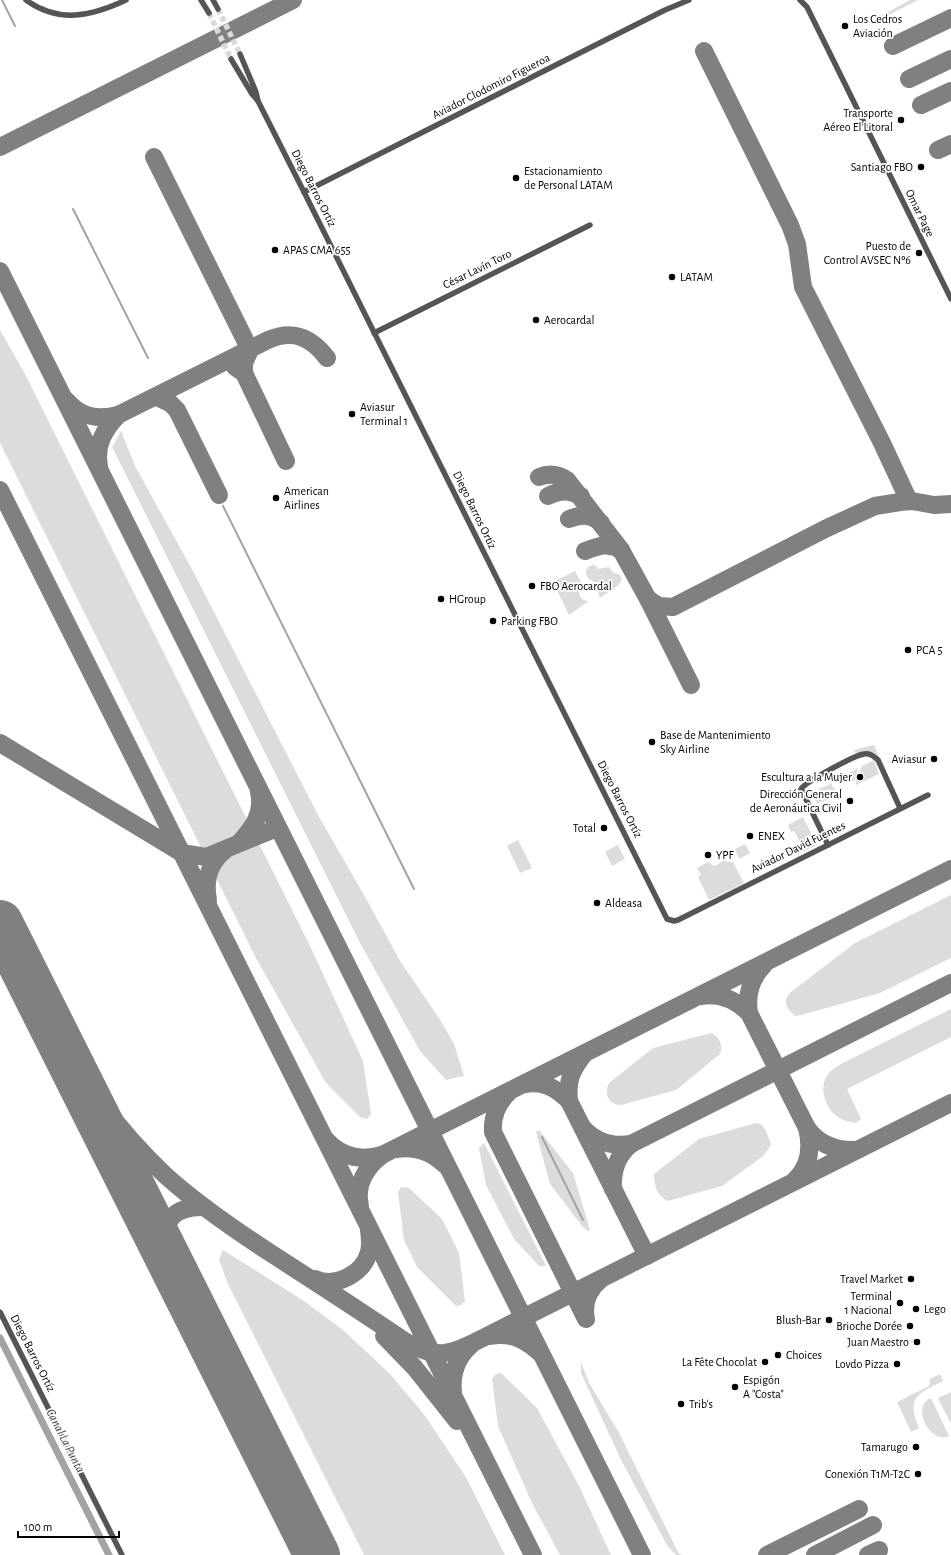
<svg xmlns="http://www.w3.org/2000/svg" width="951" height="1555" font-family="'Alegreya Sans',sans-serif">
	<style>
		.green { fill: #dcdcdc }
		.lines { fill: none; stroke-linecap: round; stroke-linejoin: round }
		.stream { stroke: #a3a3a3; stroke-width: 2 }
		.canal { stroke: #a3a3a3; stroke-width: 7 }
		.taxiway { stroke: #808080; stroke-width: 18 }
		.runway { stroke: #808080; stroke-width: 46 }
		.street-tunnel { stroke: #d9d9d9; stroke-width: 5.5; stroke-dasharray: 5.5 3; stroke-linecap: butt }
		.street { stroke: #555; stroke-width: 5.5 }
		.poi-dot { fill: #000; stroke: #fff; stroke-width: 1.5 }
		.labels { text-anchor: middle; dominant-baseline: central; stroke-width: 3.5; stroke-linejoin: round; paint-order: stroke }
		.poi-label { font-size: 12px; fill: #000; stroke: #fff; text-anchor: start }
		.street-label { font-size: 12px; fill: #000; stroke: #fff }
		.water-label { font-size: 13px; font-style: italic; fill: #444; stroke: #fff }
	</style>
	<rect width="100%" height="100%" fill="#fff"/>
	<!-- green -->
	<g class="green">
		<path d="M 910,0 L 918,0 L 879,20 L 879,17 Z"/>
		<path d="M 0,330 L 25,374 L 312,950 L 363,1061 L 371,1114 L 367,1119 L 360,1117 L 326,1083 L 256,958 L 0,443 Z"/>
		<path d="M 121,431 L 135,466 L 194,573 L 318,815 L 368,902 L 400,961 L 439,1018 L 454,1044 L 464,1076 L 446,1080 L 420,1051 L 359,941 L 112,447 Z"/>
		<path d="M 595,565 L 598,569 L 609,567 L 613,573 L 619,574 L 622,579 C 620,587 606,593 600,598 C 597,593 600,590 597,585 C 595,582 592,581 589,579 C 583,572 587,565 595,565 Z"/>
		<path d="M 575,571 L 582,584 C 576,592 580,601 589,601 L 569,615 L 553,582 Z"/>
		<path d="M 874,745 L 880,759 C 871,751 869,752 856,755 L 854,750 Z"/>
		<path d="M 874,760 L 879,774 L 856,785 L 856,781 L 862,766 Z"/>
		<path d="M 858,768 L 855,780 L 853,782 L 849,773 Z"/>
		<path d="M 832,783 L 832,786 L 837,791 L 817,790 Z"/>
		<path d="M 812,792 L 839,794 L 817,804 Z"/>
		<path d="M 803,817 L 817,845 L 798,854 L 797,854 L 804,850 L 794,831 L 791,832 L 788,825 Z"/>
		<path d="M 518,840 L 532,868 L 520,873 L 507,846 Z"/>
		<path d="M 745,844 L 750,853 L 739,859 L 735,849 Z"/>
		<path d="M 618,845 L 625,859 L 612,866 L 605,852 Z"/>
		<path d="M 723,861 L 733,862 L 744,883 L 709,900 L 698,877 L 701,875 L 697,868 L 708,862 C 713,868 717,865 723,861 Z"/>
		<path d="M 951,895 L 951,958 L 880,993 L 801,1015 L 795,1016 C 786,1008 782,1001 791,992 L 855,943 Z"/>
		<path d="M 951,1009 L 951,1037 L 847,1089 L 861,1119 L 856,1123 C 850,1122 844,1121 838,1117 C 824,1109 817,1083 831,1071 C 834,1068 838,1066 841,1064 Z"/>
		<path d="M 711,1033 C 719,1036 724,1046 720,1054 L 676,1090 L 621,1105 C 608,1105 604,1094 609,1083 L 653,1048 Z"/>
		<path d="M 756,1123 L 761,1124 L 765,1129 L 771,1144 L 769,1148 L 763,1156 L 722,1186 L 668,1201 C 657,1196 654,1186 654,1174 L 699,1139 Z"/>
		<path d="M 539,1130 L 573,1173 L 590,1230 L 588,1231 L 582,1226 L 550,1184 L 536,1132 Z"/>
		<path d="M 484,1143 L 540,1254 L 546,1266 L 539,1266 L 514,1239 L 486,1185 L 479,1148 Z"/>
		<path d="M 401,1187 L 409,1188 L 442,1219 L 459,1253 L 465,1301 L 461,1305 L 456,1306 L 417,1267 L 404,1240 L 398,1192 Z"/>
		<path d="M 223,1250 L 304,1301 L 343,1330 L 389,1373 L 423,1413 L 467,1479 L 505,1555 L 364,1555 L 227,1282 L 219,1259 Z"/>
		<path d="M 581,1362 L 589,1383 L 618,1431 L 679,1554 L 683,1555 L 676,1555 L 667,1545 L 621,1460 L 581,1373 Z"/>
		<path d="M 499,1373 L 502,1374 L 537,1408 L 578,1484 L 611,1555 L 560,1555 L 532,1503 L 498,1426 L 492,1379 L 496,1374 Z"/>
		<path d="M 940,1374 L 943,1381 C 917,1394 906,1397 919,1428 L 911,1432 L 897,1402 L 929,1386 L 930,1379 Z"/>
		<path d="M 951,1392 L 951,1424 L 938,1398 Z"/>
		<path d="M 931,1398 L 949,1436 C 930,1445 910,1406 931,1398 Z"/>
	</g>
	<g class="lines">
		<!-- stream -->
		<g class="stream">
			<path d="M 2,0 L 15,26"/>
			<path d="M 73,209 L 148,358"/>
			<path d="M 223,506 L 414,889"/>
			<path d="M 542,1137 L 583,1220"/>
		</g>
		<!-- canal -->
		<path class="canal" d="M 0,1338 L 109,1555"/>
		<!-- taxiway -->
		<g class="taxiway">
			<path d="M 893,46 L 951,18"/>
			<path d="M 704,51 L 790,225 L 797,244 L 803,287 L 882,443 L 909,501"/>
			<path d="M 909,79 L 951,59"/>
			<path d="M 921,105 L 951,91"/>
			<path d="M 0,147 L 293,0"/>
			<path d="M 938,150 L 951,144"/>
			<path d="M 154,157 L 250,350 L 244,363 L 244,373"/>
			<path d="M 0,271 L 642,1555"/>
			<path d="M 235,367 L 244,373 L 286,461"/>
			<path d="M 157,397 L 170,403 L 177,410 L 219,495"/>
			<path d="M 67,401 C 80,417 99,420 118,415"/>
			<path d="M 99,466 C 95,445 104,430 118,415 L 268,340 C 293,329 311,337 327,358"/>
			<path d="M 539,477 C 549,473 558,474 567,480 L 621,550 L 648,599 L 691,685"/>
			<path d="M 0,490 L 533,1555"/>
			<path d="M 548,496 C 560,490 569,490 581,496"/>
			<path d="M 569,519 C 581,514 591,514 601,523"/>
			<path d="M 585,551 C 598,546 608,542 621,550"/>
			<path d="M 648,599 L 659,606 L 673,607 L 827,528 L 875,506 L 900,502 L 912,501 L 934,505 L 951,504"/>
			<path d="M 0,743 L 182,853 L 206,857 L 277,828"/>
			<path d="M 240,842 C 253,828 264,813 259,792"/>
			<path d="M 208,900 C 204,880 210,862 225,850"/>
			<path d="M 701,996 C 720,993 735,999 749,1013 L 807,1128 C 812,1148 810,1166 795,1180"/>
			<path d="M 749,1013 C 746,994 751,978 764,965"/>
			<path d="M 52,1027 C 84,1083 118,1131 165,1175 C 198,1205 235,1230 272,1254 C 317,1283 362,1312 406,1342 C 435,1358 446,1356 475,1342 L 951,1103"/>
			<path d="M 525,1084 C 544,1081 556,1088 569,1101 L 647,1256"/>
			<path d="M 509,1092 C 497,1104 492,1116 493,1132 L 586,1319 C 583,1304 588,1290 600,1280"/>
			<path d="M 569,1101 C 567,1080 571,1071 584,1054"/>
			<path d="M 583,1128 C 596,1142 612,1147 631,1144 L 951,983"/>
			<path d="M 807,1128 C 819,1145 837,1151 857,1150"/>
			<path d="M 327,1141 C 342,1157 361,1161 382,1155 L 951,869"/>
			<path d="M 396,1149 C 415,1146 431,1151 445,1165"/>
			<path d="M 613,1189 C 612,1170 617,1156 631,1144"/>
			<path d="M 360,1206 C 355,1185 366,1167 382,1155"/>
			<path d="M 162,1247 C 164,1219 175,1206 204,1207"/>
			<path d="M 315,1279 C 336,1288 363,1274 369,1252 C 371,1244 370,1237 369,1230"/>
			<path d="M 384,1336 L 415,1368 L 457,1421"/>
			<path d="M 490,1336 C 510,1332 524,1339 539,1352"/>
			<path d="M 453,1393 C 451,1374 456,1358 471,1345"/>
			<path d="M 767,1555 L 859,1509"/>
			<path d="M 815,1555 L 873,1525"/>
			<path d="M 868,1555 L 879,1550"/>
		</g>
		<!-- runway -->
		<path class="runway" d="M 0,923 L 317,1555"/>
		<!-- street-tunnel -->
		<g class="street-tunnel">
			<path d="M 218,9 L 240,54"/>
			<path d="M 209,13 L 231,59"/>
		</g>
		<!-- street -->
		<g class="street">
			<path d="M 26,0 C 59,24 92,16 126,0"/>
			<path d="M 201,0 L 209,13"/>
			<path d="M 213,0 L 218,9"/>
			<path d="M 800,0 L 807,7 L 951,299"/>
			<path d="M 240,54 L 256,92 L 258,101"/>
			<path d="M 231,59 L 252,94 L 258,101 L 304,192 L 667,919 L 674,921 L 678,920 L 928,795"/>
			<path d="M 304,192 L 665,10 L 689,0"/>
			<path d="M 374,333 L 590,225"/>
			<path d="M 828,845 L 801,789 C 805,782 855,755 864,754 C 870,753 873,756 878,760 L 900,808"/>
			<path d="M 0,1312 L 122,1555"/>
		</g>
	</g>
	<!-- markers -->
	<g class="poi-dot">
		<circle cx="845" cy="26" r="4"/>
		<circle cx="901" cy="120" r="4"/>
		<circle cx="921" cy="167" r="4"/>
		<circle cx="516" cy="178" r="4"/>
		<circle cx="275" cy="250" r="4"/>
		<circle cx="919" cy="253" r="4"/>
		<circle cx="672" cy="277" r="4"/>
		<circle cx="536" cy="320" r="4"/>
		<circle cx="352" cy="414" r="4"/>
		<circle cx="276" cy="498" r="4"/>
		<circle cx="532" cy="586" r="4"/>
		<circle cx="441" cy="599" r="4"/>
		<circle cx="493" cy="621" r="4"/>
		<circle cx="908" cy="650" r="4"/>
		<circle cx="652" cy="742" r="4"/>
		<circle cx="934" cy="759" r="4"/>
		<circle cx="860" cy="777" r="4"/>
		<circle cx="850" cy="801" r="4"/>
		<circle cx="604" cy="828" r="4"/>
		<circle cx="750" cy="836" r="4"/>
		<circle cx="708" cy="855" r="4"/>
		<circle cx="597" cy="903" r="4"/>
		<circle cx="911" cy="1279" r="4"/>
		<circle cx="900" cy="1303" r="4"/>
		<circle cx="916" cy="1309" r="4"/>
		<circle cx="829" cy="1320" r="4"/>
		<circle cx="910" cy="1326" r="4"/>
		<circle cx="917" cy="1342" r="4"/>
		<circle cx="778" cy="1355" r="4"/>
		<circle cx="765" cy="1362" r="4"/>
		<circle cx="897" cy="1364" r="4"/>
		<circle cx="735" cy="1387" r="4"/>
		<circle cx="681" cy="1404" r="4"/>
		<circle cx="916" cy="1447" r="4"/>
		<circle cx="918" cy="1474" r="4"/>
	</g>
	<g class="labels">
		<!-- poi labels -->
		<g class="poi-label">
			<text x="853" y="19">Los Cedros<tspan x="853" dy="14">Aviación</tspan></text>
			<text x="893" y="113" text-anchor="end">Transporte<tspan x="893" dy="14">Aéreo El Litoral</tspan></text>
			<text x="913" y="167" text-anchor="end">Santiago FBO</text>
			<text x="524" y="171">Estacionamiento<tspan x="524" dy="14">de Personal LATAM</tspan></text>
			<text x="911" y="246" text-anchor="end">Puesto de<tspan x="911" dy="14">Control AVSEC Nº6</tspan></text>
			<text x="283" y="250">APAS CMA 655</text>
			<text x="680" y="277">LATAM</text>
			<text x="544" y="320">Aerocardal</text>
			<text x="360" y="407">Aviasur<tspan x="360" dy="14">Terminal 1</tspan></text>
			<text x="284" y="491">American<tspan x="284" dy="14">Airlines</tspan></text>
			<text x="540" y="586">FBO Aerocardal</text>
			<text x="449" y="599">HGroup</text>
			<text x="501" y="621">Parking FBO</text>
			<text x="916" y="650">PCA 5</text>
			<text x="660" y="735">Base de Mantenimiento<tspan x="660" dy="14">Sky Airline</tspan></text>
			<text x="926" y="759" text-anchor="end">Aviasur</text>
			<text x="852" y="777" text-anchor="end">Escultura a la Mujer</text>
			<text x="842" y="794" text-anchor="end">Dirección General<tspan x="842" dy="14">de Aeronáutica Civil</tspan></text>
			<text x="596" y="828" text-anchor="end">Total</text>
			<text x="758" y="836">ENEX</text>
			<text x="716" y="855">YPF</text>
			<text x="605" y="903">Aldeasa</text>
			<text x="903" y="1279" text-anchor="end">Travel Market</text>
			<text x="892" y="1296" text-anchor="end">Terminal<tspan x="892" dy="14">1 Nacional</tspan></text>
			<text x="924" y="1309">Lego</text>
			<text x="821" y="1320" text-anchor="end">Blush-Bar</text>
			<text x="902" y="1326" text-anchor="end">Brioche Dorée</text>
			<text x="909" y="1342" text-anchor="end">Juan Maestro</text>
			<text x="786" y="1355">Choices</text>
			<text x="757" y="1362" text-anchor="end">La Fête Chocolat</text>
			<text x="889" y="1364" text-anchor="end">Lovdo Pizza</text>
			<text x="743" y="1380">Espigón<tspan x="743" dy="14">A "Costa"</tspan></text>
			<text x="689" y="1404">Trib's</text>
			<text x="908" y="1447" text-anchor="end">Tamarugo</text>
			<text x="910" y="1474" text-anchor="end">Conexión T1M-T2C</text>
		</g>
		<!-- street labels -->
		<g class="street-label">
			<text transform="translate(491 86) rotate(-27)">Aviador Clodomiro Figueroa</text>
			<text transform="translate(314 188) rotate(63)">Diego Barros Ortíz</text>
			<text transform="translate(920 213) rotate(64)">Omar Page</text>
			<text transform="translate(477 269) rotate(-26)">César Lavín Toro</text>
			<text transform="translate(475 510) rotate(64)">Diego Barros Ortíz</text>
			<text transform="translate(620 799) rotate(63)">Diego Barros Ortíz</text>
			<text transform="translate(798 847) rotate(-26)">Aviador David Fuentes</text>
			<text transform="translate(33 1353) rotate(63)">Diego Barros Ortíz</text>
		</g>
		<!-- water labels -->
		<g class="water-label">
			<text transform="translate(65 1441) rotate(63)">Canal La Punta</text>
		</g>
	</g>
	<!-- scale -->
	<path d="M18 1531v6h101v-6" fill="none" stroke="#000000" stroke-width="2"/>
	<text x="24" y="1531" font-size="12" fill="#000000" stroke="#ffffff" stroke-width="3" paint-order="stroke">100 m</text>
</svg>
